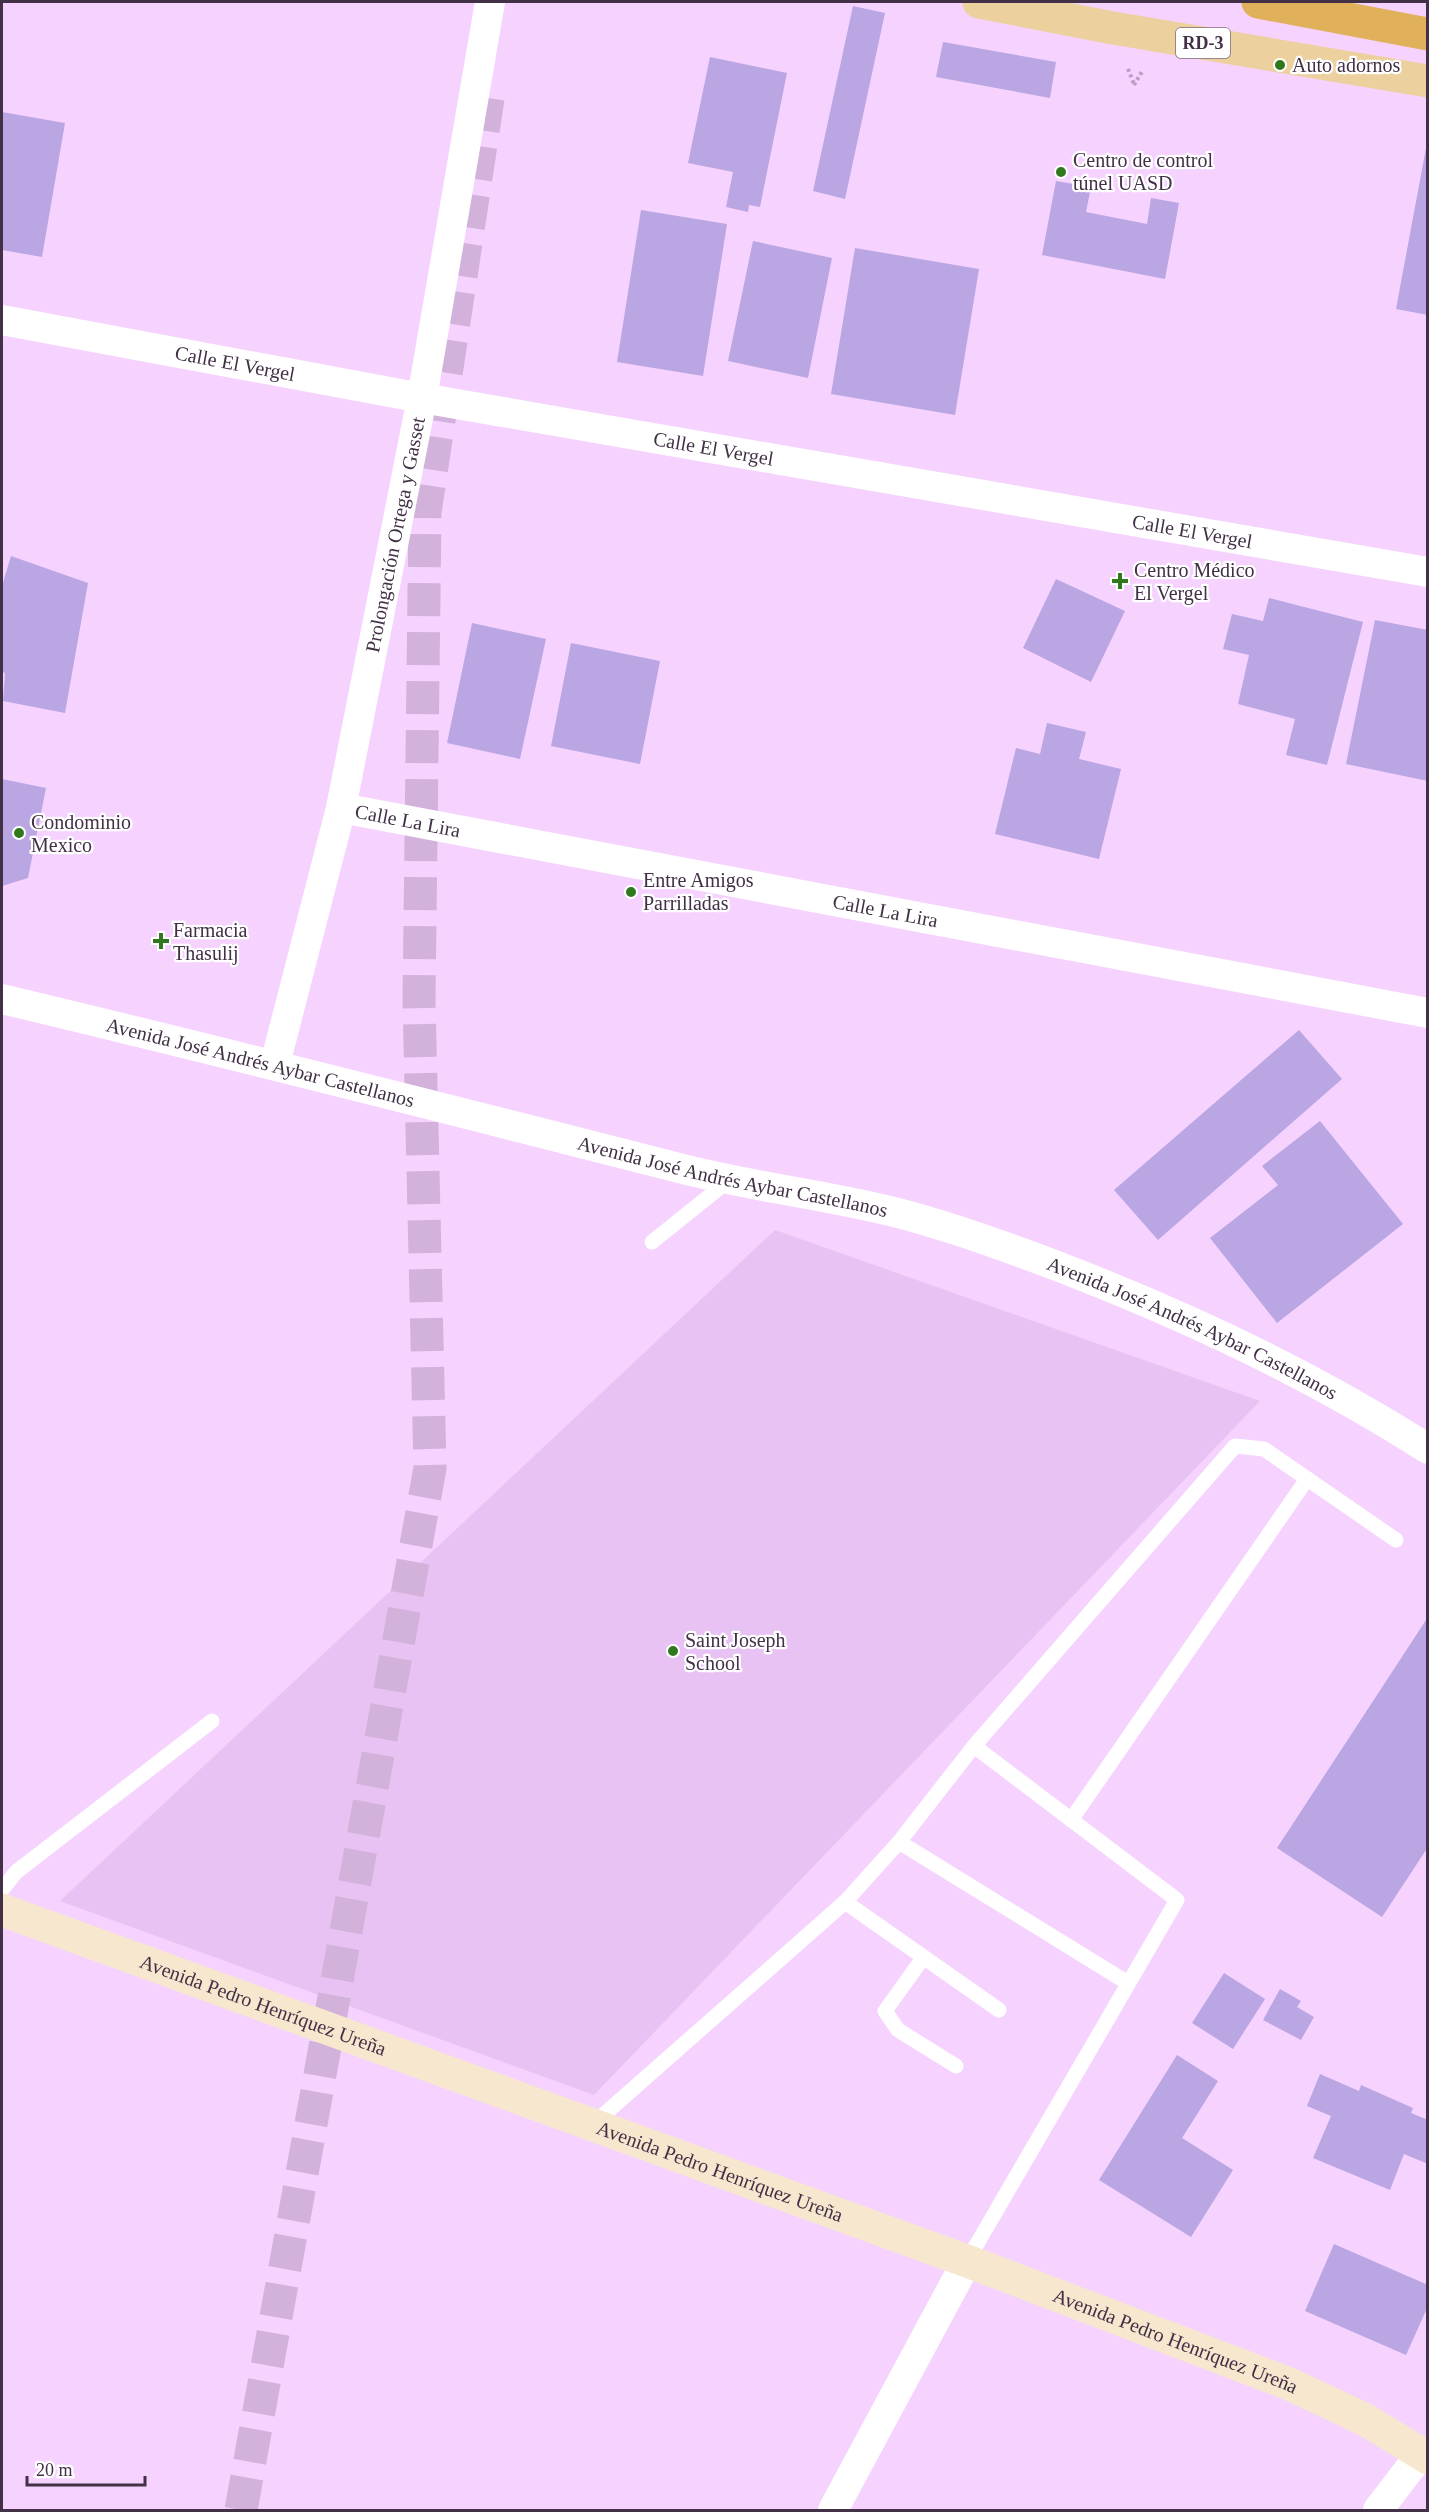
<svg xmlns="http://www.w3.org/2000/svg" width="1429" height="2512" font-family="Georgia,serif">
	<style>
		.built { fill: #e8c2f2 }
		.building { fill: #baa6e3 }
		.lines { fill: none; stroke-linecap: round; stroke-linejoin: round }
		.secondary-tunnel { stroke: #d2b2da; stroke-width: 33; stroke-dasharray: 33 16; stroke-linecap: butt }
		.path { stroke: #bc9dc3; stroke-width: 4; stroke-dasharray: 3 3; stroke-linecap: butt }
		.lane { stroke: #fff; stroke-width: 15 }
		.street { stroke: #fff; stroke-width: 30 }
		.secondary { stroke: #f6e7ce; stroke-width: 33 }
		.primary { stroke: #ecd09d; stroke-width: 33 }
		.highway { stroke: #e0b05b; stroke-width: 33 }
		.poi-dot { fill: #30781c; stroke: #fff; stroke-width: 2 }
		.labels { text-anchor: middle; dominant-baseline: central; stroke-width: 4.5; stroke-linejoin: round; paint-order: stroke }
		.shield { fill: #fff; stroke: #7b6e7e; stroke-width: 1.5 }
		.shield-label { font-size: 18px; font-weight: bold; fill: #423046 }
		.poi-label { font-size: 20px; fill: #423046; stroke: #fff; text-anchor: start }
		.street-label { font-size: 20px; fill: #423046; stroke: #fff }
	</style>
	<rect width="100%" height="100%" fill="#f6d2ff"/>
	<!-- built -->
	<path class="built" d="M 775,1230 L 1260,1401 L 594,2095 L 60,1901 Z"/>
	<!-- building -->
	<g class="building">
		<path d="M 853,6 L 885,13 L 845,199 L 813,191 Z"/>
		<path d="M 943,42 L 1056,62 L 1050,98 L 936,77 Z"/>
		<path d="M 710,57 L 787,73 L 760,207 L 749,205 L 748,212 L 726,207 L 733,172 L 688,163 Z"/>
		<path d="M 2,112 L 65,123 L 42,257 L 2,250 Z"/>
		<path d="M 1426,148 L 1428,148 L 1428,315 L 1396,309 Z"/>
		<path d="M 1056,181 L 1091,187 L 1086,212 L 1147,224 L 1151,198 L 1179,203 L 1165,279 L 1042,255 Z"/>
		<path d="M 641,210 L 727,224 L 703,376 L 617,362 Z"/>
		<path d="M 753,241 L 832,258 L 808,378 L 728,361 Z"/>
		<path d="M 855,248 L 979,269 L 955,415 L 831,394 Z"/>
		<path d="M 11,556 L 88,583 L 65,713 L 3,701 L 5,674 L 2,670 L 2,586 Z"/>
		<path d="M 1056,579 L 1125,611 L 1091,682 L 1023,648 Z"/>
		<path d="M 1269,598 L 1363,622 L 1327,765 L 1286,755 L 1295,719 L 1238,704 L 1249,655 L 1223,649 L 1232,614 L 1263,621 Z"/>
		<path d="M 1375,620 L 1428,630 L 1428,781 L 1346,764 Z"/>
		<path d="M 472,623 L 546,639 L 520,759 L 447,743 Z"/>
		<path d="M 571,643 L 660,661 L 640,764 L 551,746 Z"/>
		<path d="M 1047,723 L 1086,732 L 1079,759 L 1121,769 L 1099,859 L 995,834 L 1016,748 L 1040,754 Z"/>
		<path d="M 2,779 L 46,788 L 28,878 L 2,886 Z"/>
		<path d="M 1299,1030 L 1342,1079 L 1158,1240 L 1114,1190 Z"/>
		<path d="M 1320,1121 L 1403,1224 L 1277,1323 L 1210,1238 L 1278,1185 L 1262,1166 Z"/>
		<path d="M 1428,1617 L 1428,1847 L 1382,1917 L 1277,1848 Z"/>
		<path d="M 1224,1973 L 1265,1999 L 1233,2049 L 1192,2023 Z"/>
		<path d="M 1280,1989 L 1301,2001 L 1297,2007 L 1314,2017 L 1301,2040 L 1263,2020 Z"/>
		<path d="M 1177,2055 L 1218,2081 L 1182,2138 L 1233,2170 L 1191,2237 L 1099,2180 Z"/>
		<path d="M 1320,2074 L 1359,2091 L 1361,2085 L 1413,2108 L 1411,2113 L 1428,2120 L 1428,2164 L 1404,2154 L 1390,2190 L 1313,2158 L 1331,2116 L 1307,2106 Z"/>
		<path d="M 1334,2244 L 1428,2285 L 1428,2306 L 1406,2355 L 1305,2311 Z"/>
	</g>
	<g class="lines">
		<!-- secondary-tunnel -->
		<path class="secondary-tunnel" d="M 241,2510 L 430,1468 L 419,1001 L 425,512 L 489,92"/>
		<!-- path -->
		<g class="path">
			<path d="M 1128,69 L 1134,84"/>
			<path d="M 1134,85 L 1143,70"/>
		</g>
		<!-- lane -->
		<g class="lane">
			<path d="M 652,1242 L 728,1181"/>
			<path d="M 974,1746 L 1235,1446 L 1264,1449 L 1396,1540"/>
			<path d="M 1071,1820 L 1307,1479"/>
			<path d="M 899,1842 L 974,1746 L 1177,1900 L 967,2261"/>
			<path d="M 2,1890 L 16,1872 L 212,1721"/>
			<path d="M 845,1902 L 899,1842 L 1128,1983"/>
			<path d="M 923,1958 L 885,2011 L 898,2030 L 956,2066"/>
			<path d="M 592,2125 L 845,1902 L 999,2010"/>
		</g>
		<!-- street -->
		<g class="street">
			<path id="s1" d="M 2,320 L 422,398 L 1428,572"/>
			<path id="s2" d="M 341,808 L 1428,1013"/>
			<path id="s3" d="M 2,999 C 229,1053 456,1111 683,1169 C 754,1187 827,1195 898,1213 C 956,1228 1013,1249 1070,1271 C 1193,1319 1316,1377 1428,1449"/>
			<path id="s4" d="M 275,1064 L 341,808 L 422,398 L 490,2"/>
			<path d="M 833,2510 L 967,2261"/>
			<path d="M 1378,2510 L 1421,2454"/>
		</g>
		<!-- secondary -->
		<path class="secondary" id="s5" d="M 2,1910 L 967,2261 L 1287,2383 L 1366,2420 L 1428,2458"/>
		<!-- primary -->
		<path class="primary" d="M 979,2 L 1113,28 L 1428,81"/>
		<!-- highway -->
		<path class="highway" d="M 1258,2 L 1428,34"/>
	</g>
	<!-- markers -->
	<g class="poi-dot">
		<circle cx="1280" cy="65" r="6"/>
		<circle cx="1061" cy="172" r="6"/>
		<path d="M1117 572h6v6h6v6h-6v6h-6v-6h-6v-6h6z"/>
		<circle cx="19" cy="833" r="6"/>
		<circle cx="631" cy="892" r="6"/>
		<path d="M158 932h6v6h6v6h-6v6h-6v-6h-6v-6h6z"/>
		<circle cx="673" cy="1651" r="6"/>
	</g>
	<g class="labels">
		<!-- shield labels -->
		<rect class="shield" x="1176" y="28" width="54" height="30" rx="4.5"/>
		<g class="shield-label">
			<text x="1203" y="43">RD-3</text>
		</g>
		<!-- poi labels -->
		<g class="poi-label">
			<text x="1292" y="65">Auto adornos</text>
			<text x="1073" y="160">Centro de control<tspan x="1073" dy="23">túnel UASD</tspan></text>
			<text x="1134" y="570">Centro Médico<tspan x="1134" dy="23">El Vergel</tspan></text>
			<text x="31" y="822">Condominio<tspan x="31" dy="23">Mexico</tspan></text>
			<text x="643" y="880">Entre Amigos<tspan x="643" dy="23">Parrilladas</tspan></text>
			<text x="173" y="930">Farmacia<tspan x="173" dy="23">Thasulij</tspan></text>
			<text x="685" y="1640">Saint Joseph<tspan x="685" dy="23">School</tspan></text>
		</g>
		<!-- street labels -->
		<g class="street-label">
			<text stroke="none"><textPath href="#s1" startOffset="237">Calle El Vergel</textPath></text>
			<text stroke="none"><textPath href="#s1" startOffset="723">Calle El Vergel</textPath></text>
			<text stroke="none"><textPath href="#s1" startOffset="1209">Calle El Vergel</textPath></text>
			<text stroke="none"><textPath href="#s4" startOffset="543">Prolongación Ortega y Gasset</textPath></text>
			<text stroke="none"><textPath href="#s2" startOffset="68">Calle La Lira</textPath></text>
			<text stroke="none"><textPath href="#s2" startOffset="554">Calle La Lira</textPath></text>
			<text stroke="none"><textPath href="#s3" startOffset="266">Avenida José Andrés Aybar Castellanos</textPath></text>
			<text stroke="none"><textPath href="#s3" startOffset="752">Avenida José Andrés Aybar Castellanos</textPath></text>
			<text stroke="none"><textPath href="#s3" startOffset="1238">Avenida José Andrés Aybar Castellanos</textPath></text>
			<text stroke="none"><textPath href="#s5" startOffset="278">Avenida Pedro Henríquez Ureña</textPath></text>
			<text stroke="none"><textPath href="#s5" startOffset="764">Avenida Pedro Henríquez Ureña</textPath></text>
			<text stroke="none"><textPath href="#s5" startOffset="1250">Avenida Pedro Henríquez Ureña</textPath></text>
		</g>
	</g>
	<!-- border -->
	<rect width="1429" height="2512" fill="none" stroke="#423046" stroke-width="6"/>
	<!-- scale -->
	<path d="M27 2476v9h118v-9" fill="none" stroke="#423046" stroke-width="3"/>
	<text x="36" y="2476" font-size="18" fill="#423046" stroke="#ffffff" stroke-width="4.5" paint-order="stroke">20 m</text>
</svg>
